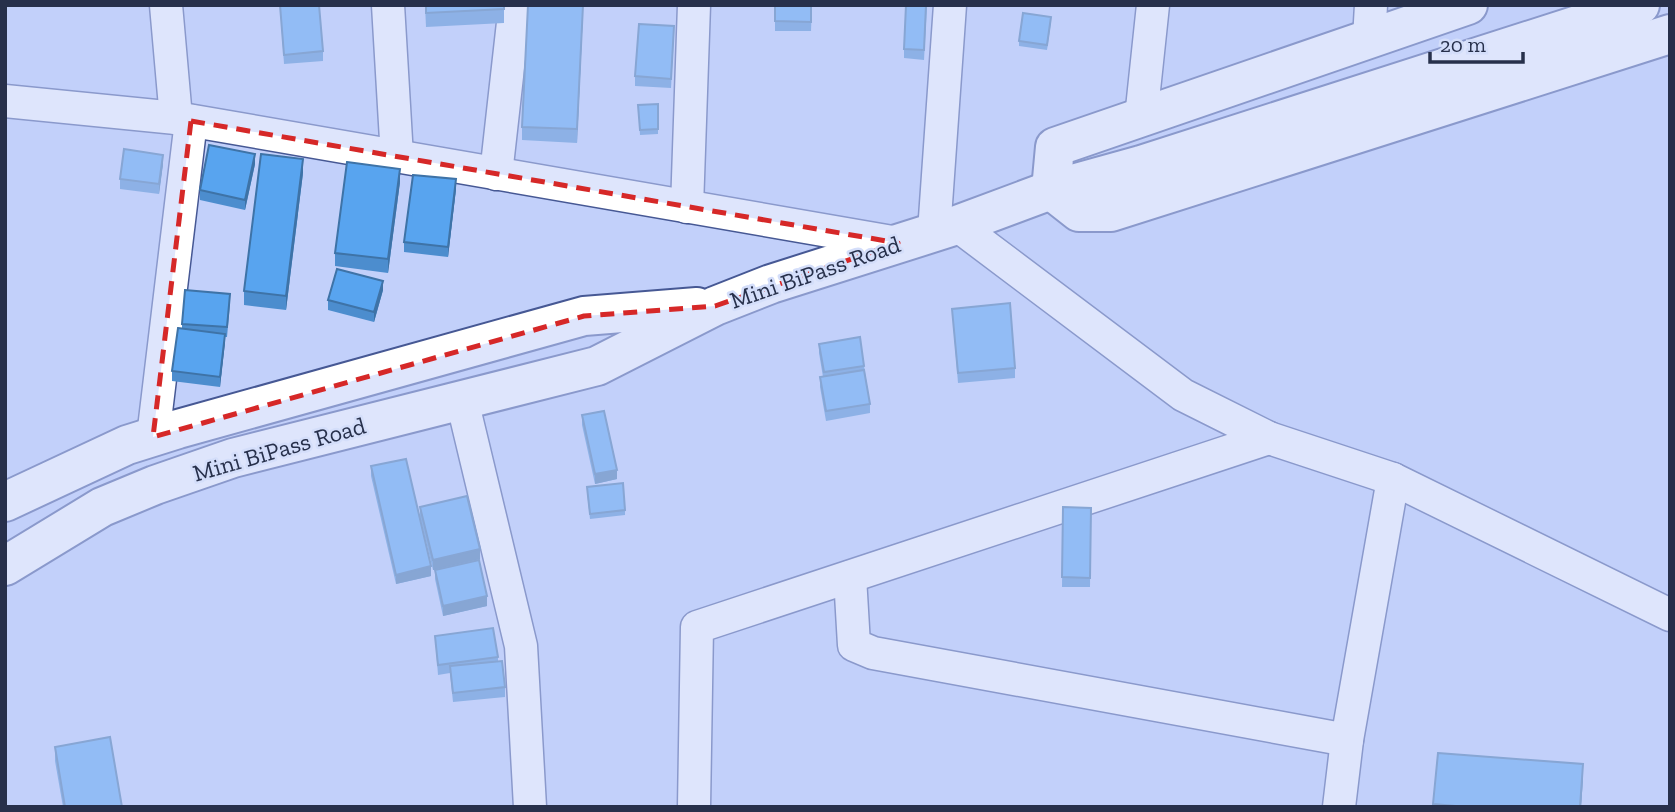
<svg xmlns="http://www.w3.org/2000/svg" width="1675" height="812" font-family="'Zilla Slab',serif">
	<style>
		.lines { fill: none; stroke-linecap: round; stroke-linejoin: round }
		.street-casing { stroke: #465894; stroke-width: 35 }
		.secondary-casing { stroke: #465894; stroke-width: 42 }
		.street { stroke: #fff; stroke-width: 32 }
		.secondary { stroke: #fff; stroke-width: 38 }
		.wall { fill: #4c8dce }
		.shaded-wall { fill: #3e73a7 }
		.building { fill: #58a4ef; stroke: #3e73a7; stroke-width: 2 }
		.marked { fill: none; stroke: #d62828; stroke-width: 5; stroke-dasharray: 14 9; stroke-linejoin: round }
		.labels { text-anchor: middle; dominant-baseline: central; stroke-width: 5; stroke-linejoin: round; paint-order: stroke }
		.street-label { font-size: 24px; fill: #27304b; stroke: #d4defa }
	</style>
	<rect width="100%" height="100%" fill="#c2d0fa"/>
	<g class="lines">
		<!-- street casing -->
		<g class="street-casing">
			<g id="street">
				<path d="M 166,5 L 176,118"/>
				<path d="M 388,5 L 397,157"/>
				<path d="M 1369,39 L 1371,5"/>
				<path d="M 5,101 L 176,118 L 898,243"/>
				<path d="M 1141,118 L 1153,5"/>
				<path d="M 496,174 L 515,5"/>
				<path d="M 687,207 L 694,5"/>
				<path d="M 957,225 L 1183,395 L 1269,438 L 1393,479 L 1670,615"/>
				<path d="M 934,232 L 950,5"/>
				<path d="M 462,400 L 521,646 L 530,807"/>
				<path d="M 153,437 L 191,121"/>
				<path d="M 850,577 L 854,645 L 873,653 L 1347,740"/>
				<path d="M 694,807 L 697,627 L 1269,438"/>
				<path d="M 1339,807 L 1347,740 L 1393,479"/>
			</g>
		</g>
		<!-- secondary casing -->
		<g class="secondary-casing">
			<g id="secondary">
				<path d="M 1468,5 L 1055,147 L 1051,190 L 1079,212 L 1111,212 L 1670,34"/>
				<path d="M 5,502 L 127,445 L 178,429 L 584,316 L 697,307"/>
				<path d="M 5,566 L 102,507 L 155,485 L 233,458 L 597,366 L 715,306 L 771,284 L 957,225 L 1051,190 L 1141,165 L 1640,5"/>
			</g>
		</g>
		<!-- street -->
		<use href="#street" class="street"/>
		<!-- secondary -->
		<use href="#secondary" class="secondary"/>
	</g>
	<!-- wall -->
	<g class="wall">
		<path d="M 280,5 L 323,51 L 323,61 L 284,64 Z"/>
		<path d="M 425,5 L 504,5 L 504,23 L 426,27 Z"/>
		<path d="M 775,5 L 812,5 L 811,31 L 775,31 Z"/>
		<path d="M 927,5 L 924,60 L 904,58 L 904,49 Z"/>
		<path d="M 583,13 L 577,143 L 522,140 L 522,127 Z"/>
		<path d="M 1051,22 L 1047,50 L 1019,46 L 1019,41 Z"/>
		<path d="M 674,35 L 671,88 L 635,86 L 635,76 Z"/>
		<path d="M 658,104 L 658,134 L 640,135 L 638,105 Z"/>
		<path d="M 163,164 L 159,194 L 120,189 L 120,179 Z"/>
		<path d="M 255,164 L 245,210 L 200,200 L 200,190 Z"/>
		<path d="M 303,173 L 286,310 L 244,305 L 244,291 Z"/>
		<path d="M 400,182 L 388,273 L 335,266 L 335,253 Z"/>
		<path d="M 456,189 L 448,257 L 404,252 L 404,242 Z"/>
		<path d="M 383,290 L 374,322 L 328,310 L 328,300 Z"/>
		<path d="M 230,303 L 227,337 L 225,337 L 220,387 L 172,381 L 172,371 L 182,328 L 182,324 Z"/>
		<path d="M 952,309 L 1015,368 L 1015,378 L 958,383 Z"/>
		<path d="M 819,344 L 864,366 L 870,404 L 870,413 L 826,421 L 820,387 L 820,377 L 823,377 L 819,353 Z"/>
		<path d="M 582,415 L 617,479 L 595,484 L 582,425 Z"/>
		<path d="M 371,466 L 431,576 L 396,584 L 371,476 Z"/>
		<path d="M 587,492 L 625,510 L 625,515 L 590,519 Z"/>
		<path d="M 420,507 L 480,559 L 433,570 L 420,517 Z"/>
		<path d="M 1063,507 L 1091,508 L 1090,587 L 1062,587 Z"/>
		<path d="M 435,570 L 487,606 L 443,616 L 435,579 Z"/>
		<path d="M 435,636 L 498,657 L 498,661 L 505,687 L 505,697 L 453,702 L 450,673 L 438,675 Z"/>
		<path d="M 55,747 L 122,807 L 63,807 L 55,761 Z"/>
		<path d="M 1438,753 L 1583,778 L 1581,807 L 1433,807 Z"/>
	</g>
	<!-- shaded-wall -->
	<g class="shaded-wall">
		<path d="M 583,5 L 583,13 L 577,143 L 577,129 Z"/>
		<path d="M 255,154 L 255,164 L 245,210 L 245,200 Z"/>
		<path d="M 163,155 L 163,164 L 159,194 L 159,184 Z"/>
		<path d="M 303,159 L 303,173 L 286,310 L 286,296 Z"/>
		<path d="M 400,169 L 400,182 L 388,273 L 388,259 Z"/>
		<path d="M 456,179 L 456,189 L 448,257 L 448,247 Z"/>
		<path d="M 383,281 L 383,290 L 374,322 L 374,312 Z"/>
		<path d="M 225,334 L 225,343 L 220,387 L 220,377 Z"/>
		<path d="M 617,470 L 617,479 L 595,484 L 595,474 Z"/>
		<path d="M 480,549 L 480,559 L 433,570 L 433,560 Z"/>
		<path d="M 431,566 L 431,576 L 396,584 L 396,575 Z"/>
		<path d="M 487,596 L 487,606 L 443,616 L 443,606 Z"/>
		<path d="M 1583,764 L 1583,778 L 1581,807 L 1580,807 Z"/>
	</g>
	<!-- building -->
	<g class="building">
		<path d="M 280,5 L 319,5 L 323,51 L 284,55 Z"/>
		<path d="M 426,5 L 504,5 L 504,9 L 426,13 Z"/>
		<path d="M 528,5 L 583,5 L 577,129 L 522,127 Z"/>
		<path d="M 775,5 L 811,5 L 811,22 L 775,21 Z"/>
		<path d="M 906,5 L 926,5 L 924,50 L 904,49 Z"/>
		<path d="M 1023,13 L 1051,17 L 1047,45 L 1019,41 Z"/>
		<path d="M 639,24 L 674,26 L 671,79 L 635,76 Z"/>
		<path d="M 658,104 L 658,129 L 640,130 L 638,105 Z"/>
		<path d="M 209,145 L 255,154 L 245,200 L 200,190 Z"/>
		<path d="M 124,149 L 163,155 L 159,184 L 120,179 Z"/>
		<path d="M 261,154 L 303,159 L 286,296 L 244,291 Z"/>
		<path d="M 347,162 L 400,169 L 388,259 L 335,253 Z"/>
		<path d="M 413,175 L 456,179 L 448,247 L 404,242 Z"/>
		<path d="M 337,269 L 383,281 L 374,312 L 328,300 Z"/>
		<path d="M 185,290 L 230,294 L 227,327 L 182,324 Z"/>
		<path d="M 1010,303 L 1015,368 L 958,373 L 952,309 Z"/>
		<path d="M 178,328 L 225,334 L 220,377 L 172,371 Z"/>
		<path d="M 860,337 L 864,366 L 824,372 L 819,344 Z"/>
		<path d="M 864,370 L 870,404 L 826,411 L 820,377 Z"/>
		<path d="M 604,411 L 617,470 L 595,474 L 582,415 Z"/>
		<path d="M 406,459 L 431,566 L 396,575 L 371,466 Z"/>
		<path d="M 623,483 L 625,510 L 590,514 L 587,487 Z"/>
		<path d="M 467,496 L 480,549 L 433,560 L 420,507 Z"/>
		<path d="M 1063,507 L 1091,508 L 1090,578 L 1062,577 Z"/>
		<path d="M 479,560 L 487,596 L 443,606 L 435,570 Z"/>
		<path d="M 493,628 L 498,657 L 438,665 L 435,636 Z"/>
		<path d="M 502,661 L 505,687 L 453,693 L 450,666 Z"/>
		<path d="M 110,737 L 122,807 L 65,807 L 55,747 Z"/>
		<path d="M 1438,753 L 1583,764 L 1580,807 L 1467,807 L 1433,804 Z"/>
	</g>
	<!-- marked area -->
	<path d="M0 0H1675V812H0ZM 191,121 L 898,243 L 715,306 L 584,316 L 153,437 Z" fill="#c2d0fa" fill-opacity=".55" fill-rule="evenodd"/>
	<path class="marked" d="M 191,121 L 898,243 L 715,306 L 584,316 L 153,437 Z"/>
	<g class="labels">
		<!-- street labels -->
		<g class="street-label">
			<text transform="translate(815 272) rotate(-19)">Mini BiPass Road</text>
			<text transform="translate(279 449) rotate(-16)">Mini BiPass Road</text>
		</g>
	</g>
	<!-- border -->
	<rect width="1675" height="812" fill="none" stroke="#27304b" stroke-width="14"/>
	<!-- scale -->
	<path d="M1430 52v10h93v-10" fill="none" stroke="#27304b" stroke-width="3.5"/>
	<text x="1440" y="52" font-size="21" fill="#27304b" stroke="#d4defa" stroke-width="5" paint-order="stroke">20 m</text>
</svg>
